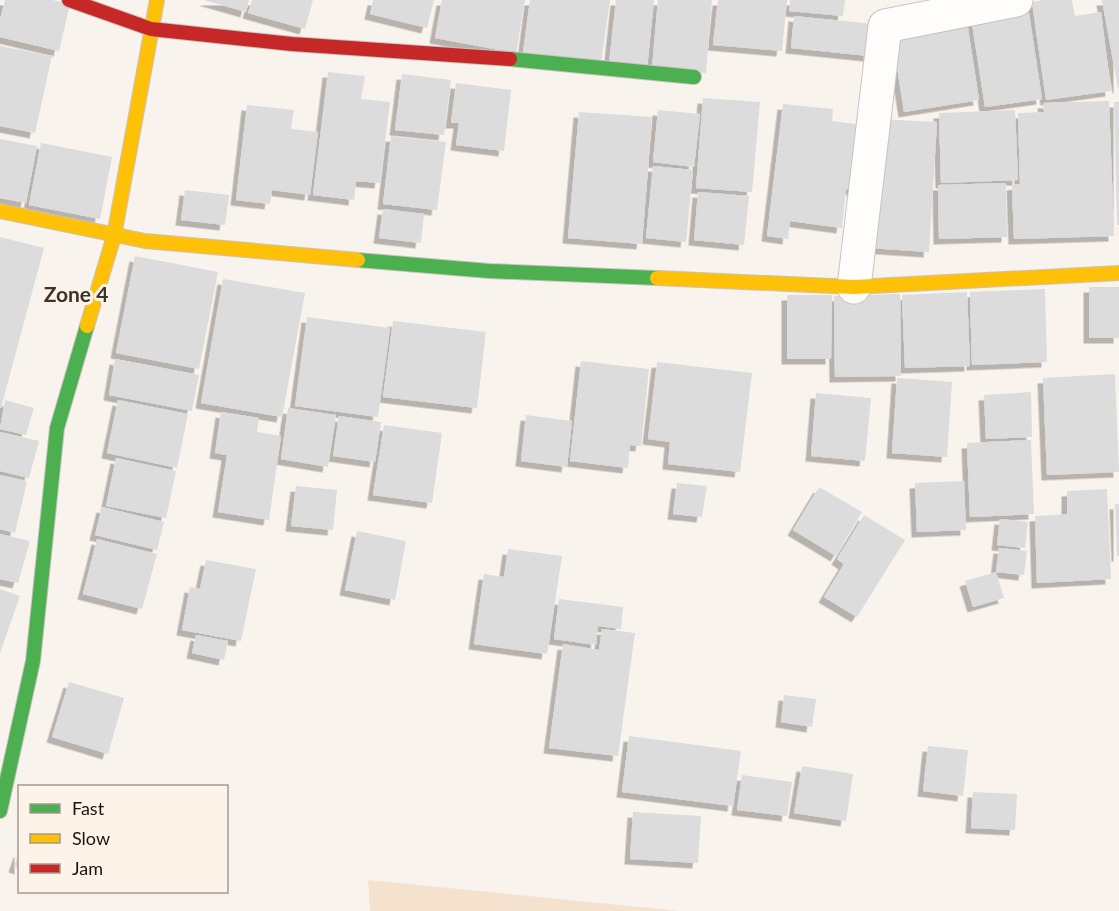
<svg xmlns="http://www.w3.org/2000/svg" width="1119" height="911" font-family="Lato,sans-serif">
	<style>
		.green { fill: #f4e2cf }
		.building { fill: #dcdcdc; filter: url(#shadow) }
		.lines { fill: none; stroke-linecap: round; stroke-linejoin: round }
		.street-casing { stroke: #c8c3be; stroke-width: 35 }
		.fast-casing { stroke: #c8c3be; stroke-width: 16 }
		.slow-casing { stroke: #c8c3be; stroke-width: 16 }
		.jam-casing { stroke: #c8c3be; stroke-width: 16 }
		.street { stroke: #fefdfc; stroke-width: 33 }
		.fast { stroke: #4caf50; stroke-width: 14 }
		.slow { stroke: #ffc107; stroke-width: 14 }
		.jam { stroke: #c62828; stroke-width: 14 }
		.labels { text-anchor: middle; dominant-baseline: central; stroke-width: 6; stroke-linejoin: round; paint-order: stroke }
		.neighbourhood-label { font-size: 21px; font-weight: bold; fill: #3d3328; stroke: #fef3e8 }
	</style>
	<defs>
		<filter id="shadow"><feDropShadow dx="-5.5" dy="5.5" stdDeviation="0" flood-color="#0004"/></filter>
	</defs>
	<rect width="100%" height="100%" fill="#f9f3ed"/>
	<!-- green -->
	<path class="green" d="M 368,880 L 680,911 L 370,911 Z"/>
	<!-- building -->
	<g class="building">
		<path d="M 5,0 L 52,0 L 70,4 L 59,51 L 0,37 L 0,20 Z"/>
		<path d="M 204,0 L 249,0 L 246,12 Z"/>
		<path d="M 252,0 L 313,0 L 305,29 L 248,13 Z"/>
		<path d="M 373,0 L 434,0 L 427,28 L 370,14 Z"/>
		<path d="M 442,0 L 525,0 L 516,53 L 435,38 Z"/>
		<path d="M 530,0 L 610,0 L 601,63 L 523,53 Z"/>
		<path d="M 616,0 L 654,0 L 647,68 L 609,64 Z"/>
		<path d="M 658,0 L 712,0 L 706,73 L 652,68 Z"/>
		<path d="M 718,0 L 787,0 L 782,51 L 713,45 Z"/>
		<path d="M 790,0 L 845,0 L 843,16 L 789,11 Z"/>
		<path d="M 1043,0 L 1072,0 L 1075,16 L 1101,12 L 1111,91 L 1046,100 L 1032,2 Z"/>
		<path d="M 1102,0 L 1119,0 L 1119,88 L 1118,88 Z"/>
		<path d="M 1028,7 L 1042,99 L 985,107 L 971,17 Z"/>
		<path d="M 794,16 L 873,24 L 869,56 L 791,48 Z"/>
		<path d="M 967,22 L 979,100 L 904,112 L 892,34 Z"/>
		<path d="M 0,46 L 52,56 L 35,133 L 0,126 Z"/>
		<path d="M 328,72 L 365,76 L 361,99 L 390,102 L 380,183 L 356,181 L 354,200 L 313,195 Z"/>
		<path d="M 402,74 L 451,80 L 444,135 L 395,130 Z"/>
		<path d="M 456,83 L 511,90 L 504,151 L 456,145 L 459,123 L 451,123 Z"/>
		<path d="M 703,98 L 760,102 L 752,192 L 696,188 Z"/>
		<path d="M 1109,101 L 1114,236 L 1014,239 L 1012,185 L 1020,184 L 1018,113 L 1044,112 L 1043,103 Z"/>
		<path d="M 1114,102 L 1119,102 L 1119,225 L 1117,225 Z"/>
		<path d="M 783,104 L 833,109 L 832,121 L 862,125 L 855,190 L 846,189 L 842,228 L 790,221 L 788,239 L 767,236 Z"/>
		<path d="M 247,105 L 294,110 L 291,129 L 318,132 L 310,195 L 272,190 L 270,204 L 236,200 Z"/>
		<path d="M 658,110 L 700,114 L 694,167 L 653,162 Z"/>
		<path d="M 1015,110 L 1018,180 L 941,183 L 939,113 Z"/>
		<path d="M 579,112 L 652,117 L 642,244 L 568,238 Z"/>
		<path d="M 877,119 L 937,122 L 929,252 L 869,248 Z"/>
		<path d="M 391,136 L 446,142 L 437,210 L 383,204 Z"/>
		<path d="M 0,139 L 37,146 L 26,203 L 0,198 Z"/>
		<path d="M 41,143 L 112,157 L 100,219 L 29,205 Z"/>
		<path d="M 653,166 L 693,170 L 686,242 L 646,238 Z"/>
		<path d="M 1006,183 L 1007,237 L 939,239 L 938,185 Z"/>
		<path d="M 185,190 L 229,195 L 225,225 L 181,220 Z"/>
		<path d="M 698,192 L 749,196 L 744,245 L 694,240 Z"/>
		<path d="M 383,209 L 424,214 L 421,243 L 379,238 Z"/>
		<path d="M 0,237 L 44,248 L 1,408 L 0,408 Z"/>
		<path d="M 135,256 L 218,272 L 199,369 L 116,353 Z"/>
		<path d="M 223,279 L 305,293 L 282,417 L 201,403 Z"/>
		<rect x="1089" y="287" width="30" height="51"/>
		<path d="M 1045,289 L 1047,362 L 972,365 L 970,292 Z"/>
		<path d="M 967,292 L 970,366 L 905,368 L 902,295 Z"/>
		<path d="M 900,294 L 901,376 L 835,377 L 834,296 Z"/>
		<path d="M 787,295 L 832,295 L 831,359 L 787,359 Z"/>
		<path d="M 307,317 L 390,328 L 378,417 L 295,406 Z"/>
		<path d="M 393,321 L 486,332 L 477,408 L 383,397 Z"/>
		<path d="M 115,359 L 199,375 L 192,411 L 109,395 Z"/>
		<path d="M 581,361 L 649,369 L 641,446 L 630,445 L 628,468 L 570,461 Z"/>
		<path d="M 657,362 L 752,373 L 740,472 L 668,464 L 670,442 L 648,439 Z"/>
		<path d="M 1115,374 L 1119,472 L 1047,475 L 1043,378 Z"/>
		<path d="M 897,378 L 952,382 L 947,457 L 892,453 Z"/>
		<path d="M 1031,392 L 1032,437 L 986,439 L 984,395 Z"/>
		<path d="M 816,393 L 871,398 L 865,461 L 811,456 Z"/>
		<path d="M 5,400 L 34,408 L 26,435 L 0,429 Z"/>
		<path d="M 118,400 L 188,414 L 177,468 L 107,453 Z"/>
		<path d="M 288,408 L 336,415 L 328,467 L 281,459 Z"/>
		<path d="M 221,412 L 259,418 L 257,432 L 281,436 L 269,520 L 218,512 L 227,455 L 215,453 Z"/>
		<path d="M 526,415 L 572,421 L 567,467 L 521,461 Z"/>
		<path d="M 339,416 L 381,422 L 375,462 L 333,456 Z"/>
		<path d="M 384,425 L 442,433 L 432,503 L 373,495 Z"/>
		<path d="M 0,432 L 39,441 L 29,478 L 0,471 Z"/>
		<path d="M 1031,440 L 1034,514 L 970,517 L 967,443 Z"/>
		<path d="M 116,458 L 176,471 L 166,518 L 106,506 Z"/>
		<path d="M 0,475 L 27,481 L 15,533 L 0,529 Z"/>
		<path d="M 964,481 L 966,530 L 917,532 L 915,483 Z"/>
		<path d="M 677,483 L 707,486 L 702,517 L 673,514 Z"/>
		<path d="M 296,486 L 337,490 L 333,530 L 291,526 Z"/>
		<path d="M 819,487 L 862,512 L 836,556 L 793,530 Z"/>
		<path d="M 1107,489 L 1111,579 L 1037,583 L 1035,516 L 1067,514 L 1067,491 Z"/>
		<path d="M 1115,504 L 1119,504 L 1119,556 L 1117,556 Z"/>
		<path d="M 102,507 L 164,522 L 157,550 L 95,535 Z"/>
		<path d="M 864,515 L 905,540 L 857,617 L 824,597 L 844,564 L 837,559 Z"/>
		<path d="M 1000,519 L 1028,522 L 1025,548 L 997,545 Z"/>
		<path d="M 357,531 L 406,541 L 395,600 L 345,590 Z"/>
		<path d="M 0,534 L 30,541 L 18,583 L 0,579 Z"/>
		<path d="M 97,539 L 157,554 L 142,609 L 83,594 Z"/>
		<path d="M 999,548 L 1027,551 L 1024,575 L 996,572 Z"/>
		<path d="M 508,549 L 562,556 L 547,654 L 474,644 L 484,574 L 504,577 Z"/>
		<path d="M 206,560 L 256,569 L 241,641 L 182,630 L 190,587 L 200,589 Z"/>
		<path d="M 996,572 L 1004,598 L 973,607 L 965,581 Z"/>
		<path d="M 0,589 L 20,596 L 0,653 Z"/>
		<path d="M 559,599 L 623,607 L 621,629 L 598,626 L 596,645 L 554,639 Z"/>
		<path d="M 602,629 L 635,633 L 618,756 L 549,748 L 563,644 L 599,650 Z"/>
		<path d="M 196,635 L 228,641 L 224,660 L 192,653 Z"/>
		<path d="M 69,682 L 124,698 L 108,754 L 52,737 Z"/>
		<path d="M 784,695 L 816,699 L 812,727 L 781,722 Z"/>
		<path d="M 629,736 L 741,751 L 733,806 L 622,792 Z"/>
		<path d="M 928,746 L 968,750 L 963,796 L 923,791 Z"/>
		<path d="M 802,766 L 853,774 L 846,821 L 794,813 Z"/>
		<path d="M 742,775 L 792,782 L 787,816 L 737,810 Z"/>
		<path d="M 973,792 L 1017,794 L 1015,830 L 971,828 Z"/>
		<path d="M 633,812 L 701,816 L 698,863 L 630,859 Z"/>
		<path d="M 19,852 L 20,852 L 20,869 L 14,867 Z"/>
	</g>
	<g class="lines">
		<!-- street casing -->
		<g class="street-casing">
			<path id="street" d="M 854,287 L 885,26 L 1016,0"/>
		</g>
		<!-- fast casing -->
		<g class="fast-casing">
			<g id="fast">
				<path d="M 510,59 L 694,77"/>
				<path d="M 358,260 L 489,271 L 657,278"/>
				<path d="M 0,811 L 33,661 L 57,428 L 87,326"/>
			</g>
		</g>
		<!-- slow casing -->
		<g class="slow-casing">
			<g id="slow">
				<path d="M 0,211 L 145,241 L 358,260"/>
				<path d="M 657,278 L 854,287 L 1119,273"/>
				<path d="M 87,326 L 114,236 L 157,0"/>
			</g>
		</g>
		<!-- jam casing -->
		<g class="jam-casing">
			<path id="jam" d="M 69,0 L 151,29 L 292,44 L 510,59"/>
		</g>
		<!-- street -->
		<use href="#street" class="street"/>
		<!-- fast -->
		<use href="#fast" class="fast"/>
		<!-- slow -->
		<use href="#slow" class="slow"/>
		<!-- jam -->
		<use href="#jam" class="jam"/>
	</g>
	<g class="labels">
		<!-- neighbourhood labels -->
		<g class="neighbourhood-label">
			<text x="76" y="293">Zone 4</text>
		</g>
	</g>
	<!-- legend -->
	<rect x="18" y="785" width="210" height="108" fill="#fef3e8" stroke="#a29a92" stroke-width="1.5"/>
	<rect x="30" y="804" width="30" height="9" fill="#4caf50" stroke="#a29a92" stroke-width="1.5"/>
	<text x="72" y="815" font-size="18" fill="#191510">Fast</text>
	<rect x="30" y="834" width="30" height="9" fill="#ffc107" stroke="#a29a92" stroke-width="1.5"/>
	<text x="72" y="845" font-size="18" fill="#191510">Slow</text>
	<rect x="30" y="864" width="30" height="9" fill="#c62828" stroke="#a29a92" stroke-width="1.5"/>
	<text x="72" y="875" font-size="18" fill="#191510">Jam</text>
</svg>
